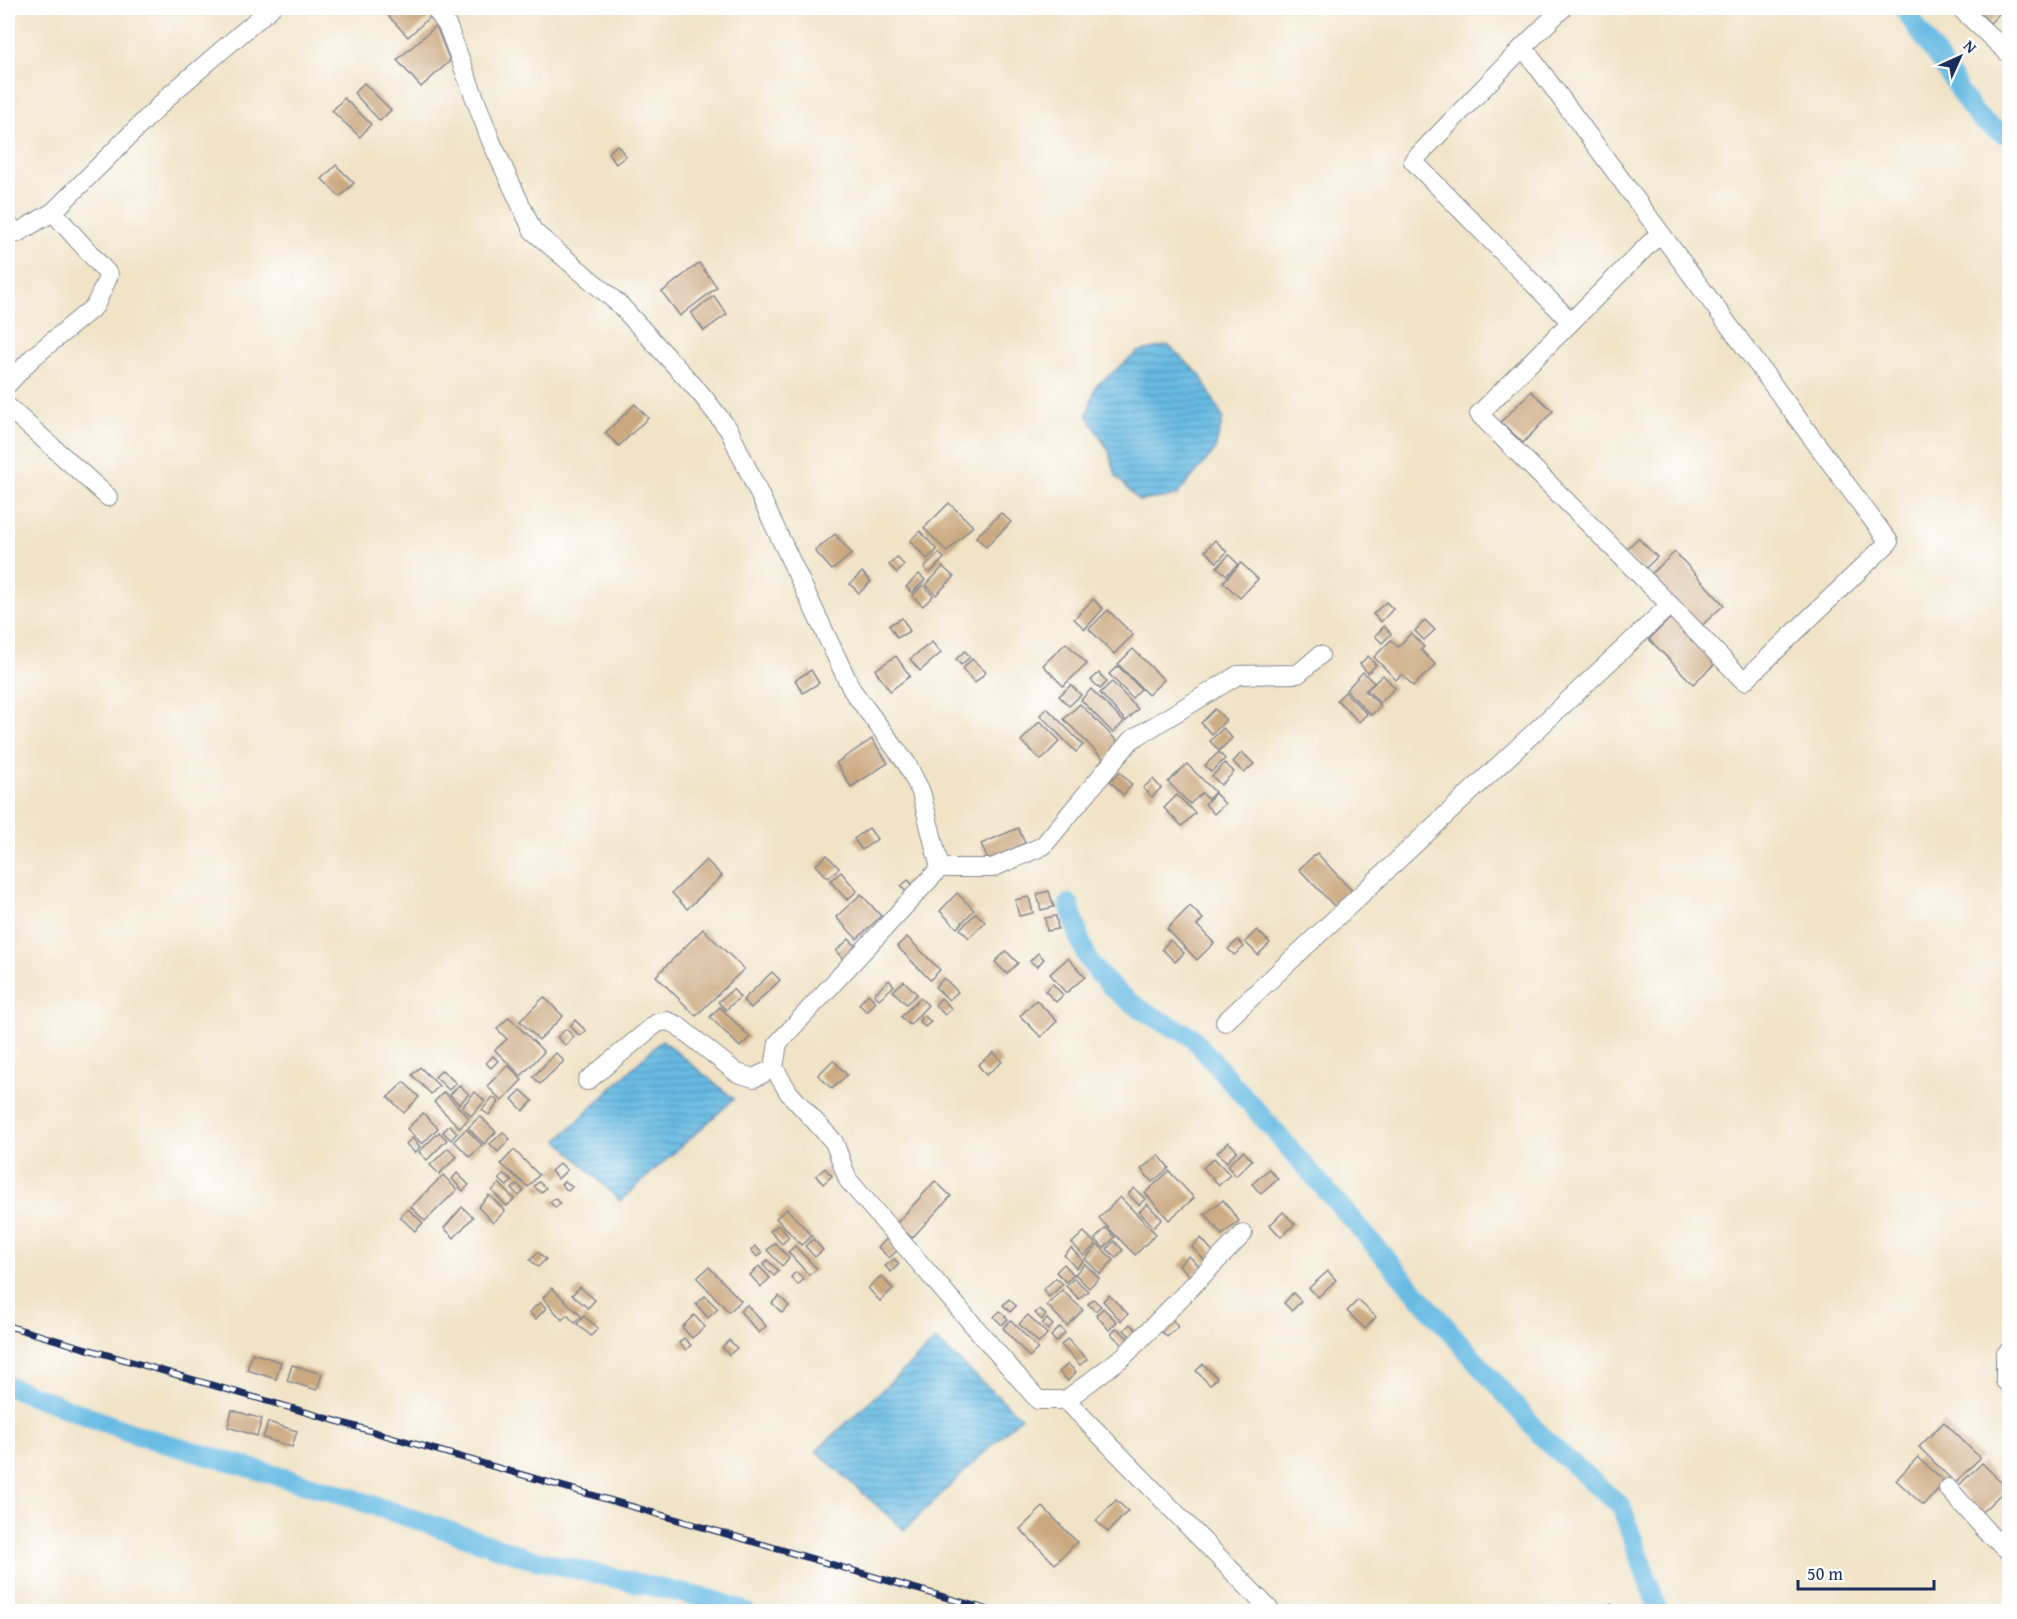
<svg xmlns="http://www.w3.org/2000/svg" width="2017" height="1619" font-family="'Gentium Book Plus',serif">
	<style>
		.water { fill: url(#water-rules); stroke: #4175a0; stroke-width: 1.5 }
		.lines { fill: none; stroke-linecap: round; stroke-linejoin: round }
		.canal { stroke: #67bbe3; stroke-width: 20 }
		.building { fill: #cba87f }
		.minor-casing { stroke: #868992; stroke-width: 20 }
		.minor { stroke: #fff; stroke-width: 18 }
		.rail-casing { stroke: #1b2f5e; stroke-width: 7 }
		.rail { stroke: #fff; stroke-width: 4.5; stroke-dasharray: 14; stroke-linecap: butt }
	</style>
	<defs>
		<pattern id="water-rules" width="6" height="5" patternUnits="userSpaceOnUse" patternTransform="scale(1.5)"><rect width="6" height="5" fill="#67bbe3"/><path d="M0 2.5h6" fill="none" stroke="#5498bb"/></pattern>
	</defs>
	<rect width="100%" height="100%" fill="#fff"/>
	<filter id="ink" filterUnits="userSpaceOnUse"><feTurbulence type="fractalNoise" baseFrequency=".0167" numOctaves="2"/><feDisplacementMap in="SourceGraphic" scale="12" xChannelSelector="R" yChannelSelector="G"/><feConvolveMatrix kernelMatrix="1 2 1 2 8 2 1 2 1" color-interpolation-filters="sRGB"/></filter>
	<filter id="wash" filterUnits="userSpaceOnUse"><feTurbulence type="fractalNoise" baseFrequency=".008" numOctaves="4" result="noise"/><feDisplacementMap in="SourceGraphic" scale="24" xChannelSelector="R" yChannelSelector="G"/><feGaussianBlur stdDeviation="1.35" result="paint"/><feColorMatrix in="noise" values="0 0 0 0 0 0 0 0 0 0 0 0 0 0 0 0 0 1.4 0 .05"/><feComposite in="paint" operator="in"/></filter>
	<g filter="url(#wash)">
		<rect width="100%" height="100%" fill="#f0e3c6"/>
		<!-- water -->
		<g class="water">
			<path d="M 1168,345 L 1200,375 L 1223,418 L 1215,450 L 1176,496 L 1139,501 L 1116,476 L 1109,451 L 1087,415 L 1096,386 L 1138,352 Z"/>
			<path d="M 662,1040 L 734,1099 L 620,1201 L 558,1140 Z"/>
			<path d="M 936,1340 L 1021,1417 L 904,1530 L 816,1451 Z"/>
		</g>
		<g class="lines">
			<!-- canal -->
			<g class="canal">
				<path d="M 1903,8 C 1918,29 1934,52 1949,74 C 1969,105 1972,121 2010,136"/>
				<path d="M 1069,904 C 1075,922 1080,946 1090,962 C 1115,999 1153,1017 1191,1036 L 1546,1441 L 1621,1506 L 1659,1612"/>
				<path d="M 8,1386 L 137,1435 L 340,1494 L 531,1559 L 717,1601 L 746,1612"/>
			</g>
		</g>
		<g id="blocks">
			<!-- building -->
			<g class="building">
				<path d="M 384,8 L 424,8 L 430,17 L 408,37 L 382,9 Z"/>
				<path d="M 1984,8 L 2005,8 L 1990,23 L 1979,12 Z"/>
				<path d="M 436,26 L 450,61 L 421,87 L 397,60 Z"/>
				<path d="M 364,83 L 391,110 L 380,121 L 354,93 Z"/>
				<path d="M 344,98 L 371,124 L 360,137 L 332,111 Z"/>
				<path d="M 617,145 L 626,156 L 616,164 L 608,153 Z"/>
				<path d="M 336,165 L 354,183 L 340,197 L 322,179 Z"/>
				<path d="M 699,263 L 717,287 L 680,316 L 662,292 Z"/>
				<path d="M 714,296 L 727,314 L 704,331 L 691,313 Z"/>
				<path d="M 1531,391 L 1553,411 L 1523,443 L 1501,422 Z"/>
				<path d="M 635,404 L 648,418 L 619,446 L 605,433 Z"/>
				<path d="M 949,503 L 973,526 L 947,552 L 924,528 Z"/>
				<path d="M 1001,513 L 1011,522 L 986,547 L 976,537 Z"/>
				<path d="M 920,531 L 937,550 L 927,559 L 910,541 Z"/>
				<path d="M 835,534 L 852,554 L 832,570 L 815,551 Z"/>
				<path d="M 1638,538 L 1657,557 L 1643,571 L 1624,552 Z"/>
				<path d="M 1215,540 L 1227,552 L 1217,562 L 1205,551 Z"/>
				<path d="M 1675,552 L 1724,605 L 1699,628 L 1650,575 Z"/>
				<path d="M 939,553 L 944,558 L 930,573 L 924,568 Z"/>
				<path d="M 1229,555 L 1238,564 L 1227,575 L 1217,567 Z"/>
				<path d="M 897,557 L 904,565 L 897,573 L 889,565 Z"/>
				<path d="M 1241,563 L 1258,579 L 1240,598 L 1223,582 Z"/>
				<path d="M 943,567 L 954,577 L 936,595 L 926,585 Z"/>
				<path d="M 862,572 L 871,582 L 859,593 L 850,584 Z"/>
				<path d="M 919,574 L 925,580 L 912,593 L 906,587 Z"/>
				<path d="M 923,585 L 933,596 L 923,606 L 912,596 Z"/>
				<path d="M 1093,599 L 1103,609 L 1085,629 L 1074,619 Z"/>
				<path d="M 1386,602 L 1393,609 L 1381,622 L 1373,614 Z"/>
				<path d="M 1108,610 L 1133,635 L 1114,654 L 1089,629 Z"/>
				<path d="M 1674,615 L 1718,661 L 1693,684 L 1649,639 Z"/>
				<path d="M 902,618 L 910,631 L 897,638 L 889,625 Z"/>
				<path d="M 1425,620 L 1435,630 L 1424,640 L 1415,631 Z"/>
				<path d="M 1384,626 L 1391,634 L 1382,643 L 1375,636 Z"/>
				<path d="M 1411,633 L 1424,647 L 1421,650 L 1436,665 L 1413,686 L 1402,674 L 1396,680 L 1374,657 L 1391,640 L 1398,647 Z"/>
				<path d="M 932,642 L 941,653 L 920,671 L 910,659 Z"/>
				<path d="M 1066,643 L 1087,664 L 1063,686 L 1043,665 Z"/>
				<path d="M 1133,649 L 1164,680 L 1148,695 L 1118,664 Z"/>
				<path d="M 965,651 L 970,657 L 961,665 L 956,659 Z"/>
				<path d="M 896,656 L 910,676 L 890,691 L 875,670 Z"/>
				<path d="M 1368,656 L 1376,665 L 1368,673 L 1360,664 Z"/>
				<path d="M 972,659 L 986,672 L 975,683 L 962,669 Z"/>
				<path d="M 1118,666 L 1141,689 L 1132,698 L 1109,674 Z"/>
				<path d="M 811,670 L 819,683 L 803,693 L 795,680 Z"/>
				<path d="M 1363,672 L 1374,683 L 1365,691 L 1381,706 L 1371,715 L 1346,690 Z"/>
				<path d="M 1099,673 L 1107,682 L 1100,689 L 1091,680 Z"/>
				<path d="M 1383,675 L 1395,688 L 1380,703 L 1367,690 Z"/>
				<path d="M 1112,682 L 1138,709 L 1126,721 L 1100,693 Z"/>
				<path d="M 1071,685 L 1081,695 L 1069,706 L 1059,696 Z"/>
				<path d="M 1091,689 L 1124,722 L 1113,733 L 1081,700 Z"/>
				<path d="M 1345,692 L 1367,714 L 1359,722 L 1337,700 Z"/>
				<path d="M 1080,704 L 1121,745 L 1105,761 L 1064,719 Z"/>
				<path d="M 1047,708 L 1083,745 L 1076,752 L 1040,715 Z"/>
				<path d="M 1215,709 L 1226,720 L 1212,734 L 1201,723 Z"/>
				<path d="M 1040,721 L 1060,741 L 1041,760 L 1021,741 Z"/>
				<path d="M 1223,728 L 1232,738 L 1219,751 L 1210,741 Z"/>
				<path d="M 872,739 L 888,763 L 851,787 L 836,763 Z"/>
				<path d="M 1219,752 L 1225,759 L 1211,772 L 1205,765 Z"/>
				<path d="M 1242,752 L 1254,764 L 1244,773 L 1233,762 Z"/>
				<path d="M 1225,763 L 1234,772 L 1221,785 L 1212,776 Z"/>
				<path d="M 1187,764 L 1215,792 L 1208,799 L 1202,793 L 1190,804 L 1168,782 Z"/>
				<path d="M 1120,772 L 1132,785 L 1123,795 L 1110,781 Z"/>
				<path d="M 1153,779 L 1161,788 L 1152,797 L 1143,788 Z"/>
				<path d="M 1215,793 L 1225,804 L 1214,814 L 1205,804 Z"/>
				<path d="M 1177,795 L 1195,813 L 1182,826 L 1164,808 Z"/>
				<path d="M 869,828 L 877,839 L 862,850 L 854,839 Z"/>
				<path d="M 1018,828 L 1025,843 L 988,860 L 981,844 Z"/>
				<path d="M 1317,853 L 1352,891 L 1335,907 L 1299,869 Z"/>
				<path d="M 827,855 L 839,868 L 828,878 L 816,865 Z"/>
				<path d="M 706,860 L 722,876 L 687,909 L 672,893 Z"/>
				<path d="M 841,872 L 857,891 L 847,900 L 830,881 Z"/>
				<path d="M 908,880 L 914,886 L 906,892 L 901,886 Z"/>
				<path d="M 1049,891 L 1054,907 L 1041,910 L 1037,894 Z"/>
				<path d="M 957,893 L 974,910 L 957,928 L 940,911 Z"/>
				<path d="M 861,894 L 881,916 L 857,939 L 836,917 Z"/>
				<path d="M 1029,897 L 1033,913 L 1019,916 L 1015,900 Z"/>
				<path d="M 1190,906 L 1203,919 L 1197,925 L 1214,943 L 1197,960 L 1167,929 Z"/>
				<path d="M 976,913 L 985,922 L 969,938 L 960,929 Z"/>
				<path d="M 1056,916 L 1058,929 L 1047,931 L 1045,918 Z"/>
				<path d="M 703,929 L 744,969 L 696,1016 L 656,976 Z"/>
				<path d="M 1257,930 L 1270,943 L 1258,955 L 1245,942 Z"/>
				<path d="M 907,937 L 940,970 L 930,980 L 897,946 Z"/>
				<path d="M 849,939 L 857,947 L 843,959 L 836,951 Z"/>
				<path d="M 1170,940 L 1184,953 L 1175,962 L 1162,949 Z"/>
				<path d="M 1238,940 L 1244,947 L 1234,955 L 1228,949 Z"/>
				<path d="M 1006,951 L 1018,963 L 1007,974 L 995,962 Z"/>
				<path d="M 1038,953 L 1044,959 L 1037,967 L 1030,961 Z"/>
				<path d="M 1068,958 L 1085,977 L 1066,993 L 1050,974 Z"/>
				<path d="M 772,972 L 780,980 L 751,1008 L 743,1000 Z"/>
				<path d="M 944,978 L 958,992 L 949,1000 L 935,987 Z"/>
				<path d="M 889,980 L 894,986 L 879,999 L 874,994 Z"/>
				<path d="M 904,981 L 917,994 L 906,1004 L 893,991 Z"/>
				<path d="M 1053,984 L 1063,995 L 1056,1002 L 1045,991 Z"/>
				<path d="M 733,989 L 740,997 L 726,1010 L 718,1002 Z"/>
				<path d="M 868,994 L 876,1002 L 867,1012 L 859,1004 Z"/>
				<path d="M 544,997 L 563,1016 L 539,1040 L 520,1021 Z"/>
				<path d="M 920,998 L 928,1005 L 910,1025 L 901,1017 Z"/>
				<path d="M 941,998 L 952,1009 L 945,1015 L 935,1005 Z"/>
				<path d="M 1036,1000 L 1057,1021 L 1041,1037 L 1020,1016 Z"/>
				<path d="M 720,1007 L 750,1037 L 740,1047 L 710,1017 Z"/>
				<path d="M 924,1015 L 931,1022 L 925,1027 L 919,1021 Z"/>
				<path d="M 509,1017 L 544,1052 L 521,1076 L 495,1050 L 507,1039 L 497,1029 Z"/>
				<path d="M 575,1020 L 586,1031 L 580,1036 L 570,1026 Z"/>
				<path d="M 566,1029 L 574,1037 L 566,1046 L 557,1037 Z"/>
				<path d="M 994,1052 L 1002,1062 L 986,1075 L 978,1065 Z"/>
				<path d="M 556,1053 L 564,1061 L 540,1084 L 533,1077 Z"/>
				<path d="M 493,1056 L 498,1061 L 491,1068 L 486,1063 Z"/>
				<path d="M 833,1060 L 847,1075 L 832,1089 L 818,1075 Z"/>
				<path d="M 508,1065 L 522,1080 L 502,1101 L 487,1086 Z"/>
				<path d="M 420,1067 L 439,1086 L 431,1094 L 412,1075 Z"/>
				<path d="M 442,1070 L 456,1083 L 449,1090 L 435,1077 Z"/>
				<path d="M 404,1082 L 419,1097 L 404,1113 L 388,1097 Z"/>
				<path d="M 459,1085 L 469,1094 L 459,1104 L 450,1095 Z"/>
				<path d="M 521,1090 L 533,1101 L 523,1111 L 512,1099 Z"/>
				<path d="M 444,1092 L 469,1118 L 460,1128 L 434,1102 Z"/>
				<path d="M 475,1092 L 485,1101 L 471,1116 L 462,1107 Z"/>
				<path d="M 493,1097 L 499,1102 L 489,1115 L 482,1110 Z"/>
				<path d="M 423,1113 L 438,1128 L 422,1144 L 407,1129 Z"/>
				<path d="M 480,1116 L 496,1132 L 484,1144 L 468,1128 Z"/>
				<path d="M 450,1125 L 457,1133 L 451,1140 L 443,1132 Z"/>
				<path d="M 466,1129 L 482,1145 L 470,1157 L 454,1141 Z"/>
				<path d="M 439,1132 L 447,1140 L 427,1160 L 419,1152 Z"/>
				<path d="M 503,1132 L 510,1139 L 498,1152 L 490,1144 Z"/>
				<path d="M 412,1138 L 420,1147 L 415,1153 L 406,1144 Z"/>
				<path d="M 1228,1142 L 1237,1150 L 1227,1162 L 1217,1153 Z"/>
				<path d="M 448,1148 L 457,1157 L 439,1174 L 430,1165 Z"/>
				<path d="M 514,1150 L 539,1175 L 528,1187 L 501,1164 Z"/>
				<path d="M 1243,1151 L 1252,1160 L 1236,1176 L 1227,1166 Z"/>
				<path d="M 1159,1155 L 1169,1168 L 1152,1182 L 1141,1169 Z"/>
				<path d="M 1214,1158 L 1230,1175 L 1219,1185 L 1203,1168 Z"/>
				<path d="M 560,1163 L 567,1170 L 558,1179 L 551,1171 Z"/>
				<path d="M 825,1168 L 832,1176 L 823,1184 L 816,1176 Z"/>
				<path d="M 1269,1169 L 1278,1179 L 1261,1194 L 1252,1184 Z"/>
				<path d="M 1169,1171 L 1194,1198 L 1169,1220 L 1145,1193 Z"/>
				<path d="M 457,1173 L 469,1185 L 463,1191 L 452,1179 Z"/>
				<path d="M 504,1174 L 512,1181 L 507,1186 L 499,1179 Z"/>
				<path d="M 443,1175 L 457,1190 L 425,1221 L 411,1207 Z"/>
				<path d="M 565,1181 L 572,1187 L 568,1191 L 561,1184 Z"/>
				<path d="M 935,1181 L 951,1196 L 912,1238 L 896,1224 Z"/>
				<path d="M 539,1182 L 546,1188 L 541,1193 L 534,1186 Z"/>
				<path d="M 499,1183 L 514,1199 L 507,1206 L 492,1191 Z"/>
				<path d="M 517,1184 L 524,1191 L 519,1196 L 512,1189 Z"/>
				<path d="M 1134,1188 L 1145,1199 L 1139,1205 L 1128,1194 Z"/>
				<path d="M 489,1195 L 505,1211 L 493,1223 L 478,1207 Z"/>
				<path d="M 1120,1197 L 1156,1234 L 1135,1255 L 1099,1218 Z"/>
				<path d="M 555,1198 L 560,1203 L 556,1208 L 550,1202 Z"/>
				<path d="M 1223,1200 L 1239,1221 L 1222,1235 L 1205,1214 Z"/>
				<path d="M 1147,1204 L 1162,1219 L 1154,1227 L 1139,1212 Z"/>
				<path d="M 462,1207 L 473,1217 L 454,1238 L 444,1228 Z"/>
				<path d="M 408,1209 L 423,1223 L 415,1231 L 400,1217 Z"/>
				<path d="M 787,1209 L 812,1236 L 801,1245 L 776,1218 Z"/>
				<path d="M 1283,1212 L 1295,1224 L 1281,1237 L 1270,1225 Z"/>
				<path d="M 778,1225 L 789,1237 L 782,1244 L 770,1231 Z"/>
				<path d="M 1106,1228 L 1115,1237 L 1104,1248 L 1095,1239 Z"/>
				<path d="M 1084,1232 L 1096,1244 L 1084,1256 L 1072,1243 Z"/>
				<path d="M 890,1236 L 901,1247 L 889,1258 L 878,1247 Z"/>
				<path d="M 1201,1238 L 1215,1254 L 1206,1262 L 1192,1247 Z"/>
				<path d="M 813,1239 L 823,1250 L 815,1257 L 805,1246 Z"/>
				<path d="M 1114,1241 L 1123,1250 L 1116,1258 L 1107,1249 Z"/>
				<path d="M 775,1243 L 789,1258 L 782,1266 L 767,1250 Z"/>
				<path d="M 1098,1245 L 1114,1260 L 1100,1274 L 1085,1259 Z"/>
				<path d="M 755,1246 L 762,1253 L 757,1257 L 751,1250 Z"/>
				<path d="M 795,1246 L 817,1269 L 809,1275 L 788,1252 Z"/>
				<path d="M 1071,1248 L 1083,1261 L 1076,1268 L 1064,1255 Z"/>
				<path d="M 538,1252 L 546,1259 L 538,1267 L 530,1260 Z"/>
				<path d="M 1189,1256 L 1201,1268 L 1191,1277 L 1179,1265 Z"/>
				<path d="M 894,1259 L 899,1264 L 891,1272 L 885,1266 Z"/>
				<path d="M 767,1260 L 779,1271 L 774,1276 L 763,1265 Z"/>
				<path d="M 1064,1264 L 1074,1275 L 1066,1282 L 1056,1272 Z"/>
				<path d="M 1085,1264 L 1099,1278 L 1089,1288 L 1075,1274 Z"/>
				<path d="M 759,1266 L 770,1278 L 761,1287 L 750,1275 Z"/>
				<path d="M 709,1267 L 741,1301 L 729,1312 L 697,1278 Z"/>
				<path d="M 1328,1271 L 1336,1280 L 1318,1297 L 1309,1288 Z"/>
				<path d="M 796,1272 L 804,1279 L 798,1285 L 791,1277 Z"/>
				<path d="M 881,1276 L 893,1289 L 880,1301 L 868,1288 Z"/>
				<path d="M 1056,1278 L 1063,1284 L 1049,1297 L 1043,1290 Z"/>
				<path d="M 1074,1278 L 1088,1291 L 1079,1299 L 1066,1286 Z"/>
				<path d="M 580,1287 L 595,1300 L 588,1308 L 572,1295 Z"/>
				<path d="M 552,1288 L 581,1316 L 575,1323 L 567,1315 L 562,1320 L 543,1298 Z"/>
				<path d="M 1062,1290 L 1083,1310 L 1067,1326 L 1047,1305 Z"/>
				<path d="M 1293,1293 L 1301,1301 L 1292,1311 L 1284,1303 Z"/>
				<path d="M 1109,1295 L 1128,1314 L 1121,1321 L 1103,1301 Z"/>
				<path d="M 705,1296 L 718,1309 L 708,1318 L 696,1304 Z"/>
				<path d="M 779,1296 L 789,1306 L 782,1313 L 772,1303 Z"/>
				<path d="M 1009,1299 L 1016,1306 L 1010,1312 L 1003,1305 Z"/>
				<path d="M 1093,1299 L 1101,1306 L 1095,1311 L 1088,1304 Z"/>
				<path d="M 1358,1300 L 1376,1317 L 1365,1329 L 1347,1311 Z"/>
				<path d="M 540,1302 L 546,1308 L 536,1319 L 529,1313 Z"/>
				<path d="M 747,1305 L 766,1326 L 759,1333 L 740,1311 Z"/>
				<path d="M 1103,1308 L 1117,1322 L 1109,1330 L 1096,1315 Z"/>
				<path d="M 1040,1309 L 1046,1315 L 1042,1320 L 1035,1313 Z"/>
				<path d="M 1000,1311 L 1008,1319 L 1002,1325 L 994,1317 Z"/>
				<path d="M 694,1315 L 705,1327 L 692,1338 L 682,1327 Z"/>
				<path d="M 1028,1315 L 1047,1334 L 1039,1343 L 1019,1324 Z"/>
				<path d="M 584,1316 L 598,1328 L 591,1336 L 577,1324 Z"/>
				<path d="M 1171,1318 L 1178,1327 L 1167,1337 L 1158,1328 Z"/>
				<path d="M 1047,1319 L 1053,1325 L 1048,1330 L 1042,1324 Z"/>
				<path d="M 1011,1320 L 1038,1349 L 1029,1357 L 1003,1328 Z"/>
				<path d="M 1130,1324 L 1140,1333 L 1133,1339 L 1124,1330 Z"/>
				<path d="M 1060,1327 L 1065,1333 L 1056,1342 L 1051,1336 Z"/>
				<path d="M 1117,1328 L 1129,1339 L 1123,1345 L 1111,1334 Z"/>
				<path d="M 684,1338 L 691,1345 L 686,1350 L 679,1343 Z"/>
				<path d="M 1067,1339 L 1087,1359 L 1080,1365 L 1061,1345 Z"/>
				<path d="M 729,1340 L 737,1348 L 729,1355 L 722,1347 Z"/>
				<path d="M 252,1353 L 281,1362 L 276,1379 L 247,1370 Z"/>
				<path d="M 1068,1364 L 1076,1372 L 1068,1381 L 1059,1372 Z"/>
				<path d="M 1203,1364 L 1217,1378 L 1210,1385 L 1196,1371 Z"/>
				<path d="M 292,1365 L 322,1374 L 317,1390 L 287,1381 Z"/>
				<path d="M 232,1410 L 262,1419 L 257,1436 L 228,1427 Z"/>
				<path d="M 268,1422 L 297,1431 L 292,1447 L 263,1438 Z"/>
				<path d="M 1944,1422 L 1980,1458 L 1955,1483 L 1919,1447 Z"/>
				<path d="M 1918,1457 L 1945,1482 L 1923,1505 L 1896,1480 Z"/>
				<path d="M 1982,1463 L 2007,1488 L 1982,1512 L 1957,1487 Z"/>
				<path d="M 1116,1500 L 1128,1511 L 1108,1532 L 1096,1521 Z"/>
				<path d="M 1043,1507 L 1077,1542 L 1055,1564 L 1020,1529 Z"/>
				<path d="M 1611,1604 L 1619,1612 L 1603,1612 Z"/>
			</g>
		</g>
	</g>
	<g filter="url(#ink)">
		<use href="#blocks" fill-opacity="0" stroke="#868992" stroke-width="1.5"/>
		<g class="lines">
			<!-- minor casing -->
			<g class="minor-casing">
				<g id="minor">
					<path d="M 435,8 L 448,27 L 491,141 L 533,231 L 620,305 L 701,394 L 729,430 L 852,690 L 907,764 L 921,792 L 940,868 L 778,1043 L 774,1068 L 789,1093 L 834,1142 L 848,1180 L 1038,1400 L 1066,1400"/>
					<path d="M 1960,8 L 2010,55"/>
					<path d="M 1523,47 L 1413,161 L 1571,322"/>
					<path d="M 8,224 L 17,233 L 53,212 L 172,93 L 271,8"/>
					<path d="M 1660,233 L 1479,414 L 1670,605"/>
					<path d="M 8,384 L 32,358 L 95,306 L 109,275 L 53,212"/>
					<path d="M 8,407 L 108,497"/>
					<path d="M 940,868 L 992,868 L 1043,846 L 1131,740 L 1238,675 L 1298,674 L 1320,655"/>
					<path d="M 1225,1022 L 1670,605 L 1744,681 L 1889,542 L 1523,47 L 1563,8"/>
					<path d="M 587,1081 L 657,1023 L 667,1021 L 677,1025 L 737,1073 L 754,1078 L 774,1068"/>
					<path d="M 1243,1234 L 1124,1356 L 1066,1400 L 1272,1612"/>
					<path d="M 2010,1350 L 2005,1355 L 2005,1381 L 2010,1385"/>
					<path d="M 1948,1488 L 1990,1535 L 2010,1552"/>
				</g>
			</g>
			<!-- minor -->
			<use href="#minor" class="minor"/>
			<!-- rail casing -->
			<g class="rail-casing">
				<path id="rail" d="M 8,1326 L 996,1612"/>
			</g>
			<!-- rail -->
			<use href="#rail" class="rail"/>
		</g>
	</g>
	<!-- margin -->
	<rect width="2017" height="1619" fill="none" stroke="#fff" stroke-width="30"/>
	<!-- north arrow -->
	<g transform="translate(1960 57) rotate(45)" stroke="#ffffff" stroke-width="4.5" paint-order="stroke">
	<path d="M0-4.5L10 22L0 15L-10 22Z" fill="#1b2f5e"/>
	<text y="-9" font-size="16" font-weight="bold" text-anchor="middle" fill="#1b2f5e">N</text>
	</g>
	<!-- scale -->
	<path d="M1798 1580v9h136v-9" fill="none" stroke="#1b2f5e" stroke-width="3"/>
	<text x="1807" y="1580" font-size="18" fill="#1b2f5e" stroke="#ffffff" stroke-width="4.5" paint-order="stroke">50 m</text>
</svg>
